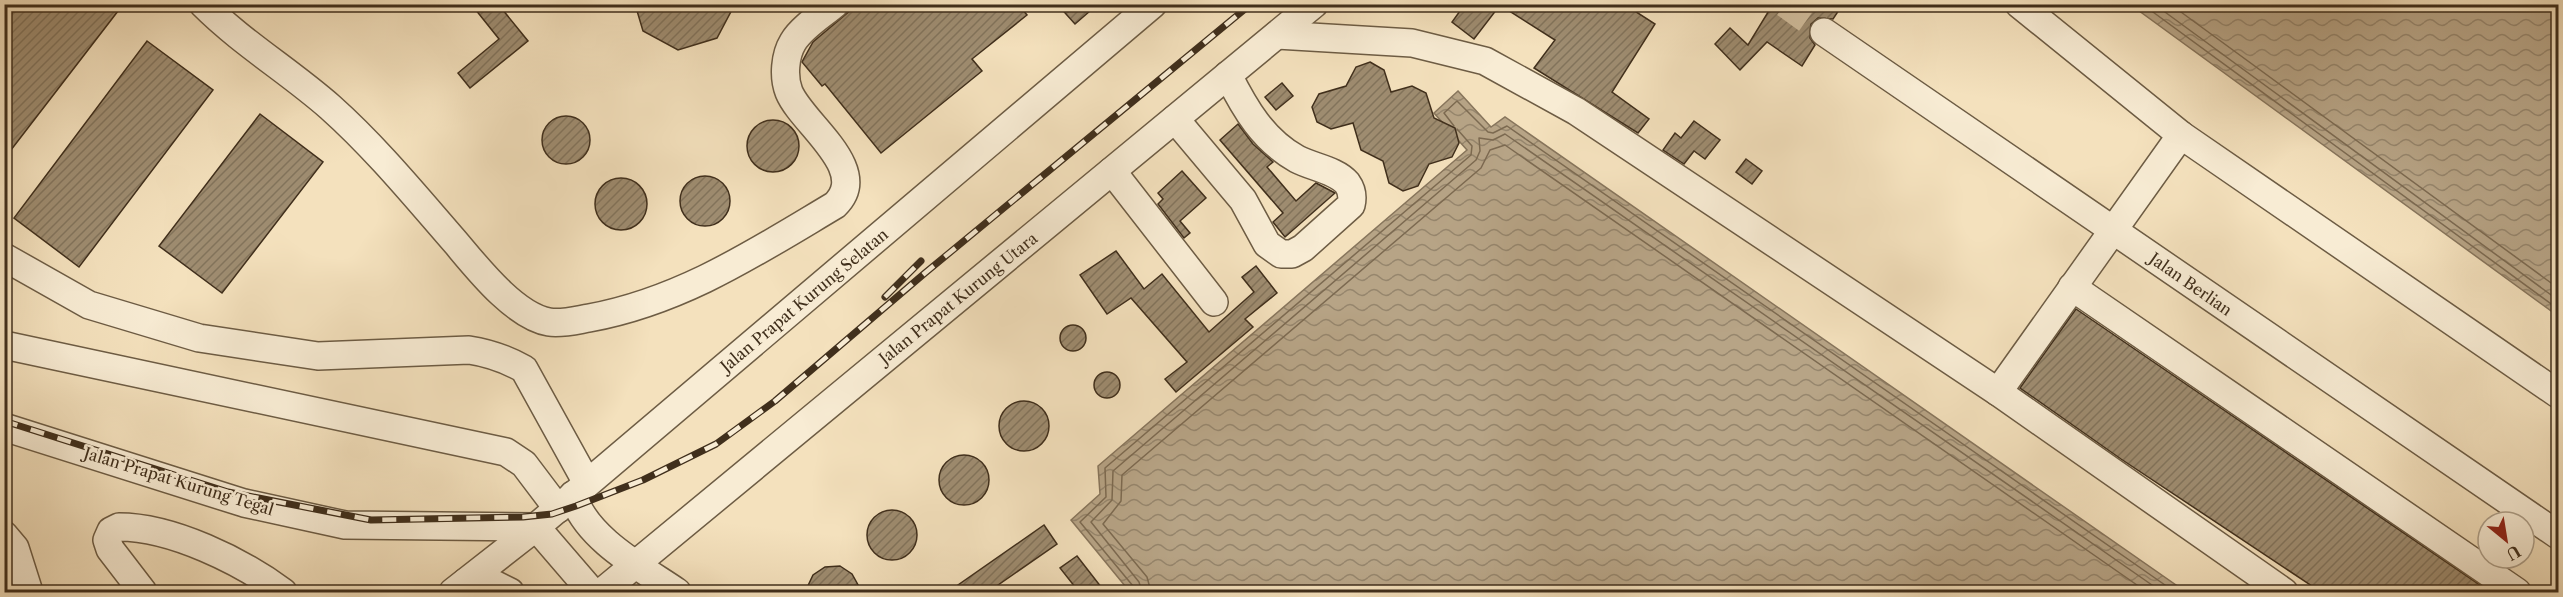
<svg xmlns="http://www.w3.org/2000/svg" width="2563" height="597" font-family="'Libre Caslon Text',serif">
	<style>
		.water { fill: url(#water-waves); stroke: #87755c; stroke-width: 1.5 }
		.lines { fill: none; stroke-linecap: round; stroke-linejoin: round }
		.shore { stroke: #7c6a51; stroke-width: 1.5 }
		.building { fill: url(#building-hatch); stroke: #402f1c; stroke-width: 1.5 }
		.minor-tunnel { stroke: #d0bd9d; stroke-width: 27; stroke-dasharray: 27 14; stroke-linecap: butt }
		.minor-casing { stroke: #6d5c44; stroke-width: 30 }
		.minor { stroke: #f8ecd4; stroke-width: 27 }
		.rail-casing { stroke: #402f1c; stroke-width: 7 }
		.rail { stroke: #f8ecd4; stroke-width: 4.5; stroke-dasharray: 14; stroke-linecap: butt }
		.labels { text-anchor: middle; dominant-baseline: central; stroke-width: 5; stroke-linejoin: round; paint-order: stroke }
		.street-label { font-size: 16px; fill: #402f1c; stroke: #f8ecd4 }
	</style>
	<defs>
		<pattern id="water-waves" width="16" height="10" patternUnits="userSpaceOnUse" patternTransform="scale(1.5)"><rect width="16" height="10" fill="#b7a486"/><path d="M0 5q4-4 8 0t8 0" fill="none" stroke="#96866d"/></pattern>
		<pattern id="building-hatch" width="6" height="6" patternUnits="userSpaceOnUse" patternTransform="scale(1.5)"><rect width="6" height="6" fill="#9e8c70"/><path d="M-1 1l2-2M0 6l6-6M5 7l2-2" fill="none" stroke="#82735b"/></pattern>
	</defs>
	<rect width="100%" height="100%" fill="#f4e1bd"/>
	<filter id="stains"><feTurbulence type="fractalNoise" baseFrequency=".00333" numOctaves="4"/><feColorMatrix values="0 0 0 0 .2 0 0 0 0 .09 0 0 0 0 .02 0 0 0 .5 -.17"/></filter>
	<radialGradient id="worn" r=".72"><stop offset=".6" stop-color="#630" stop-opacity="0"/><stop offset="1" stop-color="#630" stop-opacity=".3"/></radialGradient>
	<!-- water -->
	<g class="water">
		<path d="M 2131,5 L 2558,5 L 2558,316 Z"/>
		<path d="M 1458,91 L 1491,127 L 1505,117 L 2186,592 L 1130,592 L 1071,520 L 1100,494 L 1098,466 L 1467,150 L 1434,113 Z"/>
	</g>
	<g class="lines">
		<!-- shore -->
		<g class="shore">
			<path d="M 2142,4 L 2558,309"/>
			<path d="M 2154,4 L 2558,300"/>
			<path d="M 2170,4 L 2558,288"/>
			<path d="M 1454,126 L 1444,113 L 1457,101 L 1488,132 L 1493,133 L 1507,126 L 2175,592"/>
			<path d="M 1135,592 L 1133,586 L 1080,522 L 1106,497 L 1105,468 L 1471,155 L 1472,146 L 1457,129"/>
			<path d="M 1142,592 L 1139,582 L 1091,522 L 1112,500 L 1113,471 L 1476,160 L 1480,151 L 1479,138 L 1493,140 L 1505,134 L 2162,592"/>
			<path d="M 1151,592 L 1147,577 L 1103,524 L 1121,501 L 1122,475 L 1481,168 L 1490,150 L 1505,145 L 2147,592"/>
		</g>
	</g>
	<!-- building -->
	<g class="building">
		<path d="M 19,4 L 110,4 L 118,11 L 4,159 L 4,23 Z"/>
		<path d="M 471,4 L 498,4 L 528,41 L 470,88 L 458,73 L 499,39 Z"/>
		<path d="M 635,4 L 735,4 L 717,38 L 678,50 L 643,31 Z"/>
		<path d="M 858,4 L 1018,4 L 1027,15 L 972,59 L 982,71 L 881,153 L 825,84 L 822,86 L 802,62 L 813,42 Z"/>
		<path d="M 1057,4 L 1098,4 L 1075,24 Z"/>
		<path d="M 1465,4 L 1624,4 L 1655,24 L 1612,92 L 1649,119 L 1638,133 L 1534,68 L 1555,40 L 1500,5 L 1474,39 L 1452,22 Z"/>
		<path d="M 1773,4 L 1843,4 L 1833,19 L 1818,18 L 1811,24 L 1810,38 L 1815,45 L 1802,66 L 1767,42 L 1740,70 L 1715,44 L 1730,28 L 1748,45 Z"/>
		<path d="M 147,41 L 213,90 L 79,267 L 14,218 Z"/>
		<path d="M 1370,62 L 1384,70 L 1391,92 L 1412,86 L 1426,93 L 1434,118 L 1455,128 L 1459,143 L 1452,157 L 1429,164 L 1418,186 L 1403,191 L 1389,183 L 1383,161 L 1361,150 L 1353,123 L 1331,129 L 1317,122 L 1312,107 L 1319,94 L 1346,86 L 1356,67 Z"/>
		<path d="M 1282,83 L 1293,96 L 1276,110 L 1265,97 Z"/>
		<path d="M 260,114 L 323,162 L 222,293 L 159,246 Z"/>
		<circle cx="566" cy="140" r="24"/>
		<circle cx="773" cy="146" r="26"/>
		<path d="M 1694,121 L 1720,140 L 1705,159 L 1694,151 L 1684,164 L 1663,150 L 1675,133 L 1681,138 Z"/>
		<path d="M 1238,124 L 1253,144 L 1273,162 L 1267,167 L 1296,201 L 1316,183 L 1335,193 L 1285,237 L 1273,222 L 1283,213 L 1220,140 Z"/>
		<path d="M 1746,159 L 1762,171 L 1752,184 L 1736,172 Z"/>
		<path d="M 1182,171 L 1206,198 L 1180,221 L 1190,233 L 1184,238 L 1158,204 L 1163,199 L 1158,193 Z"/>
		<circle cx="705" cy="201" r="25"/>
		<circle cx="621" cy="204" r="26"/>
		<path d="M 1116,251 L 1144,289 L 1162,274 L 1209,332 L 1254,292 L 1242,277 L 1256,266 L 1277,293 L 1245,319 L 1253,327 L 1176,392 L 1165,379 L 1187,362 L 1131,298 L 1107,314 L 1080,275 Z"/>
		<path d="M 2076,309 L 2490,592 L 2321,592 L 2121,459 L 2020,388 Z"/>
		<circle cx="1073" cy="338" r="13"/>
		<circle cx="1107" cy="385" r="13"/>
		<circle cx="1024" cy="426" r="25"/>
		<circle cx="964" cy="480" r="25"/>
		<circle cx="892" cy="535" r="25"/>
		<path d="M 1044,525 L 1057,544 L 988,592 L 948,592 Z"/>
		<path d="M 1077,556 L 1105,592 L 1079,592 L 1060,568 Z"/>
		<path d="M 840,566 L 852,574 L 862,592 L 805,592 L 813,575 L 825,567 Z"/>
	</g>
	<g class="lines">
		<!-- minor-tunnel -->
		<path class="minor-tunnel" d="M 1785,4 L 1824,32"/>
		<!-- minor casing -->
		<g class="minor-casing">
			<g id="minor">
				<path d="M 203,4 C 242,43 289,71 330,107 C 376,148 416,197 457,244 C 478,269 515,316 549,322 C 562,324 577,320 589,318 C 682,301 756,252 835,205 C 872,169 802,124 789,92 C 783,77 785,55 793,42 C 802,27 822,15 835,4"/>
				<path d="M 2019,4 L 2181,135 L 2558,394"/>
				<path d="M 1824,32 L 2558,535"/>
				<path d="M 1277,35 L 1412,43 L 1485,61 L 1576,111 L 1998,392 L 2284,592"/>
				<path d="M 1175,119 L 1243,200 L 1267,244 L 1281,254 L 1292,254 L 1303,248 L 1351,205 C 1353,197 1352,190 1347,183 C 1336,170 1312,167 1297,159 C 1263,140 1245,109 1228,75"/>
				<path d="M 1112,171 L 1214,302"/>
				<path d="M 4,257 L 89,305 L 199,338 L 318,356 L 469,350 C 489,353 506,359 524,369 L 587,483"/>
				<path d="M 2072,287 L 2517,592"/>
				<path d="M 4,345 L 506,452 L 524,464 L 558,509"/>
				<path d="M 1998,392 L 2181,135"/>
				<path d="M 4,427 L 244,503 L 345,525 L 536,527 L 592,592"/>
				<path d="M 573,495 C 585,538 642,568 677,592"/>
				<path d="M 4,535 L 15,548 L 29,592"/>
				<path d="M 466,582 L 492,583 L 510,592"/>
				<path d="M 143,592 L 110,549 L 107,540 L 111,531 L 119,527 C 172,527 241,561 283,592"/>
				<path d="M 453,592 L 536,527 L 1153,4"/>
				<path d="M 602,592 L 1314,4"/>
			</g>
		</g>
		<!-- minor -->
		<use href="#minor" class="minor"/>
		<!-- rail casing -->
		<g class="rail-casing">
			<g id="rail">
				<path d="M 885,297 L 921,261"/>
				<path d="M 4,421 L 228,492 L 371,520 L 523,517 L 552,514 L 576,506 L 643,480 L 716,444 L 775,401 L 925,273 L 1251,4"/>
			</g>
		</g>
		<!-- rail -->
		<use href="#rail" class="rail"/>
	</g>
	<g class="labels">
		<!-- street labels -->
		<g class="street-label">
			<text transform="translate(2191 284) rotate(35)">Jalan Berlian</text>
			<text transform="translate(958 298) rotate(-39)">Jalan Prapat Kurung Utara</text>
			<text transform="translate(804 300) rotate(-40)">Jalan Prapat Kurung Selatan</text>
			<text transform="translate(179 481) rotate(17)">Jalan Prapat Kurung Tegal</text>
		</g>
	</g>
	<!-- margin -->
	<rect width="2563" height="597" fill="none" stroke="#f4e1bd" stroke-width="24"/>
	<rect x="6" y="6" width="2551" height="585" fill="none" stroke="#402f1c" stroke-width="3"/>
	<rect x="12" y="12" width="2539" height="573" fill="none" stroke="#402f1c" stroke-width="1.5"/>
	<!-- north arrow -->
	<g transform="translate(2506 540) rotate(150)"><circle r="28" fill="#f8ecd4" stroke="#aea08a" stroke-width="1.5"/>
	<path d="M0-4.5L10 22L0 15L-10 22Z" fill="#8f2418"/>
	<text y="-9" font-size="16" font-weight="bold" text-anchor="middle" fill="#402f1c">U</text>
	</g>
	<rect width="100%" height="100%" filter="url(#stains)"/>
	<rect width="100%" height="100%" fill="url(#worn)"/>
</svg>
